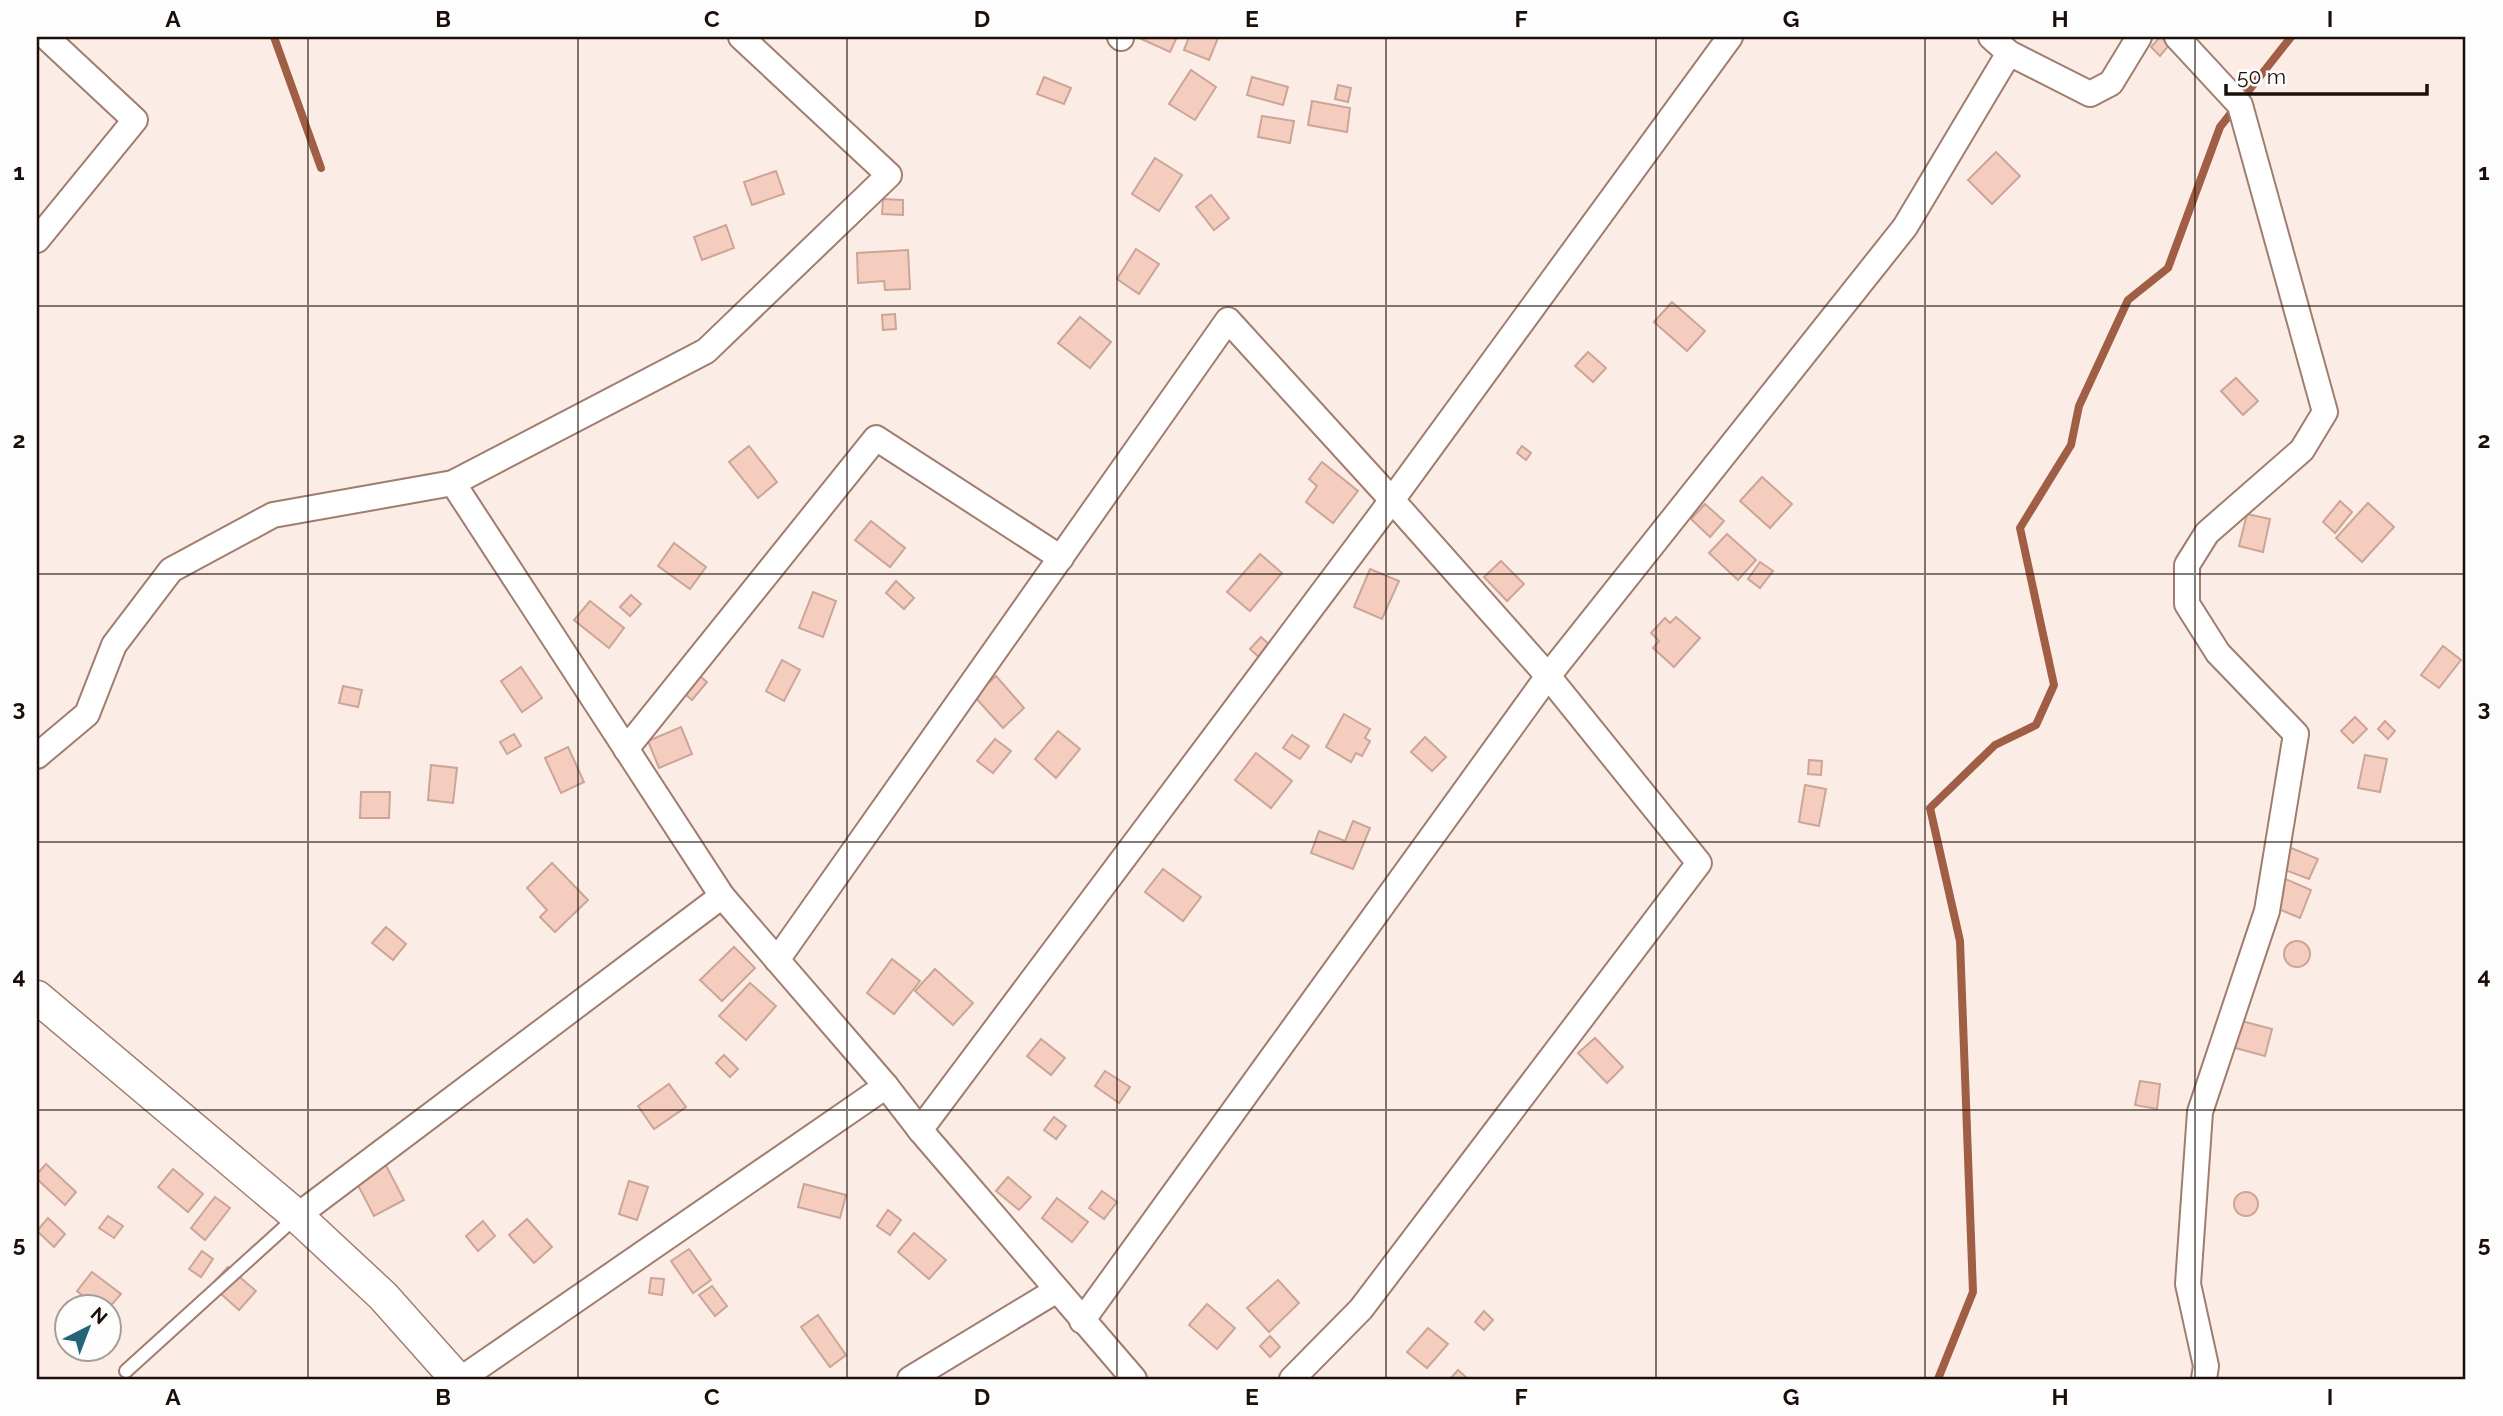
<svg xmlns="http://www.w3.org/2000/svg" width="2503" height="1416" font-family="Raleway,sans-serif">
	<style>
		.lines { fill: none; stroke-linecap: round; stroke-linejoin: round }
		.stream { stroke: #a05e44; stroke-width: 8 }
		.building { fill: #f4cdbe; stroke: #cba597; stroke-width: 2 }
		.service-casing { stroke: #a07d6f; stroke-width: 16 }
		.minor-casing { stroke: #a07d6f; stroke-width: 28 }
		.tertiary-casing { stroke: #a07d6f; stroke-width: 35 }
		.service { stroke: #fff; stroke-width: 12 }
		.minor { stroke: #fff; stroke-width: 24 }
		.tertiary { stroke: #fff; stroke-width: 32 }
		.grid { fill: none; stroke: #1c0f0a; stroke-width: 2; stroke-opacity: 0.55 }
		.neatline { fill: none; stroke: #1c0f0a; stroke-width: 2.5 }
		.grid-label { font-size: 23px; text-anchor: middle; font-weight: bold; fill: #1c0f0a }
	</style>
	<rect width="100%" height="100%" fill="#fcece6"/>
	<g class="lines">
		<!-- stream -->
		<g class="stream">
			<path d="M 274,37 L 321,168"/>
			<path d="M 1938,1379 L 1973,1292 L 1960,941 L 1930,808 L 1995,745 L 2036,725 L 2054,685 L 2020,528 L 2071,445 L 2079,406 L 2128,300 L 2168,268 L 2220,127 L 2291,37"/>
		</g>
	</g>
	<!-- building -->
	<g class="building">
		<path d="M 1137,37 L 1177,37 L 1170,52 Z"/>
		<path d="M 1189,37 L 1218,38 L 1209,60 L 1184,50 Z"/>
		<path d="M 2160,37 L 2170,44 L 2160,56 L 2151,47 Z"/>
		<path d="M 1191,70 L 1216,87 L 1195,120 L 1169,104 Z"/>
		<path d="M 1044,77 L 1071,88 L 1064,104 L 1037,94 Z"/>
		<path d="M 1252,77 L 1288,87 L 1283,105 L 1247,95 Z"/>
		<path d="M 1338,85 L 1351,88 L 1348,102 L 1335,99 Z"/>
		<path d="M 1312,101 L 1350,108 L 1347,132 L 1308,125 Z"/>
		<path d="M 1262,116 L 1294,121 L 1290,143 L 1258,137 Z"/>
		<path d="M 1996,152 L 2020,176 L 1992,204 L 1968,180 Z"/>
		<path d="M 1155,158 L 1182,175 L 1159,211 L 1132,194 Z"/>
		<path d="M 776,171 L 784,194 L 752,205 L 744,182 Z"/>
		<path d="M 1211,195 L 1229,218 L 1214,230 L 1196,207 Z"/>
		<path d="M 883,199 L 903,200 L 903,215 L 882,214 Z"/>
		<path d="M 726,225 L 734,248 L 702,260 L 694,237 Z"/>
		<path d="M 1136,249 L 1159,264 L 1139,294 L 1117,279 Z"/>
		<path d="M 908,250 L 910,289 L 885,290 L 884,281 L 858,283 L 857,253 Z"/>
		<path d="M 1672,302 L 1705,331 L 1687,351 L 1654,322 Z"/>
		<path d="M 895,314 L 896,329 L 883,330 L 882,315 Z"/>
		<path d="M 1080,317 L 1111,342 L 1090,368 L 1058,343 Z"/>
		<path d="M 1588,352 L 1606,368 L 1593,382 L 1575,366 Z"/>
		<path d="M 2236,378 L 2258,401 L 2243,415 L 2221,391 Z"/>
		<path d="M 749,446 L 777,482 L 758,498 L 729,462 Z"/>
		<path d="M 1522,446 L 1531,453 L 1526,460 L 1517,453 Z"/>
		<path d="M 1322,462 L 1358,491 L 1333,523 L 1306,502 L 1317,486 L 1309,479 Z"/>
		<path d="M 1762,477 L 1792,504 L 1770,528 L 1740,501 Z"/>
		<path d="M 2340,501 L 2352,512 L 2335,533 L 2323,522 Z"/>
		<path d="M 2368,503 L 2394,527 L 2362,562 L 2336,538 Z"/>
		<path d="M 1705,504 L 1724,521 L 1710,537 L 1691,519 Z"/>
		<path d="M 2247,514 L 2270,519 L 2263,552 L 2239,546 Z"/>
		<path d="M 871,521 L 905,548 L 890,567 L 855,540 Z"/>
		<path d="M 1727,534 L 1756,560 L 1738,580 L 1709,553 Z"/>
		<path d="M 674,543 L 706,567 L 690,589 L 658,566 Z"/>
		<path d="M 1260,554 L 1282,573 L 1250,611 L 1227,592 Z"/>
		<path d="M 1501,561 L 1524,584 L 1507,601 L 1484,577 Z"/>
		<path d="M 1760,562 L 1773,571 L 1760,588 L 1748,579 Z"/>
		<path d="M 1370,569 L 1399,581 L 1382,619 L 1354,607 Z"/>
		<path d="M 896,581 L 914,598 L 904,609 L 886,593 Z"/>
		<path d="M 813,592 L 836,601 L 823,637 L 799,628 Z"/>
		<path d="M 631,595 L 641,604 L 630,616 L 620,607 Z"/>
		<path d="M 590,601 L 624,628 L 609,648 L 574,620 Z"/>
		<path d="M 1676,617 L 1700,638 L 1674,667 L 1653,648 L 1659,641 L 1651,633 L 1665,618 L 1670,623 Z"/>
		<path d="M 1261,637 L 1273,648 L 1262,660 L 1250,649 Z"/>
		<path d="M 2443,646 L 2461,660 L 2439,688 L 2421,675 Z"/>
		<path d="M 782,660 L 800,670 L 784,701 L 766,691 Z"/>
		<path d="M 521,667 L 542,698 L 522,712 L 501,681 Z"/>
		<path d="M 693,670 L 707,682 L 692,700 L 678,688 Z"/>
		<path d="M 996,676 L 1024,708 L 1003,728 L 974,696 Z"/>
		<path d="M 343,686 L 362,690 L 358,707 L 339,703 Z"/>
		<path d="M 1344,714 L 1370,729 L 1365,738 L 1370,741 L 1362,756 L 1356,753 L 1351,762 L 1326,747 Z"/>
		<path d="M 2355,717 L 2367,729 L 2353,743 L 2341,731 Z"/>
		<path d="M 2385,721 L 2395,731 L 2388,739 L 2378,729 Z"/>
		<path d="M 681,727 L 692,754 L 659,768 L 648,741 Z"/>
		<path d="M 1058,731 L 1080,749 L 1056,778 L 1035,759 Z"/>
		<path d="M 514,734 L 521,746 L 507,754 L 500,742 Z"/>
		<path d="M 1292,735 L 1309,746 L 1300,759 L 1283,748 Z"/>
		<path d="M 1425,737 L 1446,757 L 1432,771 L 1411,752 Z"/>
		<path d="M 995,739 L 1011,751 L 993,773 L 977,761 Z"/>
		<path d="M 568,747 L 584,782 L 561,793 L 545,758 Z"/>
		<path d="M 1256,753 L 1292,781 L 1271,808 L 1235,780 Z"/>
		<path d="M 2365,755 L 2387,759 L 2380,792 L 2358,788 Z"/>
		<path d="M 1809,760 L 1822,761 L 1821,775 L 1808,774 Z"/>
		<path d="M 431,765 L 457,768 L 453,803 L 428,800 Z"/>
		<path d="M 1805,785 L 1826,789 L 1819,826 L 1799,822 Z"/>
		<path d="M 361,792 L 390,792 L 389,818 L 360,818 Z"/>
		<path d="M 1353,821 L 1370,828 L 1353,869 L 1311,853 L 1319,831 L 1345,841 Z"/>
		<path d="M 2284,845 L 2318,859 L 2309,879 L 2275,866 Z"/>
		<path d="M 552,863 L 588,900 L 555,932 L 540,917 L 547,910 L 527,888 Z"/>
		<path d="M 1163,869 L 1201,897 L 1183,921 L 1145,892 Z"/>
		<path d="M 2276,875 L 2311,890 L 2300,918 L 2264,903 Z"/>
		<path d="M 386,927 L 406,944 L 393,960 L 372,943 Z"/>
		<circle cx="2297" cy="954" r="13"/>
		<path d="M 734,947 L 755,968 L 722,1001 L 700,980 Z"/>
		<path d="M 892,959 L 920,981 L 894,1014 L 867,993 Z"/>
		<path d="M 935,969 L 973,1003 L 953,1025 L 915,991 Z"/>
		<path d="M 750,983 L 776,1006 L 746,1040 L 719,1016 Z"/>
		<path d="M 2234,1019 L 2272,1029 L 2265,1056 L 2228,1046 Z"/>
		<path d="M 1595,1038 L 1623,1067 L 1607,1083 L 1578,1053 Z"/>
		<path d="M 1041,1039 L 1065,1058 L 1051,1075 L 1027,1056 Z"/>
		<path d="M 724,1055 L 738,1069 L 730,1077 L 716,1063 Z"/>
		<path d="M 1105,1071 L 1130,1087 L 1119,1103 L 1095,1086 Z"/>
		<path d="M 2140,1081 L 2160,1084 L 2157,1109 L 2135,1105 Z"/>
		<path d="M 669,1084 L 686,1107 L 654,1129 L 638,1106 Z"/>
		<path d="M 1054,1117 L 1066,1126 L 1056,1139 L 1044,1130 Z"/>
		<path d="M 379,1152 L 404,1200 L 374,1216 L 349,1168 Z"/>
		<path d="M 46,1164 L 76,1192 L 65,1205 L 37,1179 L 37,1174 Z"/>
		<path d="M 173,1169 L 203,1194 L 188,1212 L 158,1187 Z"/>
		<path d="M 1008,1177 L 1031,1197 L 1019,1210 L 996,1191 Z"/>
		<path d="M 629,1181 L 648,1187 L 637,1220 L 619,1214 Z"/>
		<path d="M 804,1184 L 846,1195 L 840,1218 L 798,1207 Z"/>
		<path d="M 1102,1191 L 1117,1202 L 1104,1219 L 1089,1208 Z"/>
		<circle cx="2246" cy="1204" r="12"/>
		<path d="M 215,1197 L 230,1208 L 205,1240 L 191,1228 Z"/>
		<path d="M 1057,1198 L 1088,1222 L 1072,1242 L 1042,1218 Z"/>
		<path d="M 888,1210 L 901,1220 L 890,1235 L 877,1226 Z"/>
		<path d="M 108,1216 L 123,1226 L 114,1238 L 99,1228 Z"/>
		<path d="M 48,1218 L 65,1234 L 54,1247 L 37,1231 Z"/>
		<path d="M 527,1219 L 552,1247 L 534,1263 L 509,1235 Z"/>
		<path d="M 483,1221 L 495,1236 L 478,1251 L 466,1236 Z"/>
		<path d="M 914,1233 L 946,1260 L 929,1279 L 898,1252 Z"/>
		<path d="M 689,1249 L 711,1280 L 693,1293 L 671,1261 Z"/>
		<path d="M 202,1251 L 213,1259 L 201,1277 L 189,1269 Z"/>
		<path d="M 228,1267 L 256,1291 L 239,1310 L 211,1285 Z"/>
		<path d="M 92,1272 L 121,1294 L 108,1309 L 98,1308 L 77,1291 Z"/>
		<path d="M 651,1278 L 664,1279 L 662,1295 L 649,1293 Z"/>
		<path d="M 1278,1280 L 1299,1303 L 1269,1332 L 1247,1308 Z"/>
		<path d="M 712,1286 L 727,1306 L 715,1316 L 699,1295 Z"/>
		<path d="M 1207,1304 L 1235,1328 L 1217,1349 L 1189,1325 Z"/>
		<path d="M 1484,1311 L 1493,1320 L 1484,1330 L 1475,1322 Z"/>
		<path d="M 818,1315 L 846,1355 L 830,1367 L 801,1327 Z"/>
		<path d="M 1428,1328 L 1448,1344 L 1427,1368 L 1407,1352 Z"/>
		<path d="M 1270,1336 L 1280,1347 L 1270,1357 L 1260,1346 Z"/>
		<path d="M 1458,1370 L 1468,1379 L 1450,1379 Z"/>
	</g>
	<g class="lines">
		<!-- service casing -->
		<g class="service-casing">
			<path id="service" d="M 126,1371 L 297,1216"/>
		</g>
		<!-- minor casing -->
		<g class="minor-casing">
			<g id="minor">
				<path d="M 1120,37 L 1121,38"/>
				<path d="M 1991,37 L 2009,53 L 2090,94 L 2111,83 L 2139,37"/>
				<path d="M 2177,37 L 2240,105 L 2325,412 L 2302,450 L 2207,533 L 2187,565 L 2187,604 L 2218,653 L 2296,734 L 2267,911 L 2200,1112 L 2188,1284 L 2206,1366 L 2204,1379"/>
				<path d="M 37,240 L 135,120 L 46,37"/>
				<path d="M 453,483 L 722,896 L 886,1086 L 920,1130 L 1134,1379"/>
				<path d="M 626,749 L 876,438 L 1061,558"/>
				<path d="M 37,756 L 87,714 L 114,645 L 171,570 L 273,515 L 453,483 L 706,351 L 889,175 L 741,37"/>
				<path d="M 777,960 L 1228,320 L 1392,500 L 1548,676 L 1699,863 L 1361,1309 L 1292,1379"/>
				<path d="M 920,1130 L 1392,500 L 1730,37"/>
				<path d="M 297,1216 L 722,896"/>
				<path d="M 1082,1321 L 1548,676 L 1905,227 L 2009,53"/>
				<path d="M 461,1379 L 886,1086"/>
				<path d="M 910,1379 L 1057,1290"/>
			</g>
		</g>
		<!-- tertiary casing -->
		<g class="tertiary-casing">
			<path id="tertiary" d="M 37,997 L 297,1216 L 383,1296 L 457,1379"/>
		</g>
		<!-- service -->
		<use href="#service" class="service"/>
		<!-- minor -->
		<use href="#minor" class="minor"/>
		<!-- tertiary -->
		<use href="#tertiary" class="tertiary"/>
	</g>
	<!-- grid -->
	<path class="grid" d="M 308,37 L 308,1379M 578,37 L 578,1379M 847,37 L 847,1379M 1117,37 L 1117,1379M 1386,37 L 1386,1379M 1656,37 L 1656,1379M 1925,37 L 1925,1379M 2195,37 L 2195,1379M 37,306 L 2466,306M 37,574 L 2466,574M 37,842 L 2466,842M 37,1110 L 2466,1110"/>
	<!-- border -->
	<rect width="2503" height="1416" fill="none" stroke="#fdfdfd" stroke-width="77"/>
	<!-- north arrow -->
	<g transform="translate(88 1328) rotate(42)"><circle r="33" fill="#fdfdfd" stroke="#a39e9c" stroke-width="2"/>
	<path d="M0-5L12 26L0 18L-12 26Z" fill="#236479"/>
	<text y="-10" font-size="19" font-weight="bold" text-anchor="middle" fill="#1c0f0a">N</text>
	</g>
	<!-- scale -->
	<path d="M2226 84v10h201v-10" fill="none" stroke="#1c0f0a" stroke-width="3.5"/>
	<text x="2237" y="84" font-size="21" fill="#1c0f0a" stroke="#fdfdfd" stroke-width="5" paint-order="stroke">50 m</text>
	<rect x="38" y="38" width="2426" height="1340" class="neatline"/>
	<g class="grid-label">
		<text x="173" y="27">A</text>
		<text x="443" y="27">B</text>
		<text x="712" y="27">C</text>
		<text x="982" y="27">D</text>
		<text x="1252" y="27">E</text>
		<text x="1521" y="27">F</text>
		<text x="1791" y="27">G</text>
		<text x="2060" y="27">H</text>
		<text x="2330" y="27">I</text>
		<text x="19" y="180">1</text>
		<text x="2484" y="180">1</text>
		<text x="19" y="448">2</text>
		<text x="2484" y="448">2</text>
		<text x="19" y="716">3</text>
		<text x="2484" y="716">3</text>
		<text x="19" y="984">4</text>
		<text x="2484" y="984">4</text>
		<text x="19" y="1252">5</text>
		<text x="2484" y="1252">5</text>
		<text x="173" y="1405">A</text>
		<text x="443" y="1405">B</text>
		<text x="712" y="1405">C</text>
		<text x="982" y="1405">D</text>
		<text x="1252" y="1405">E</text>
		<text x="1521" y="1405">F</text>
		<text x="1791" y="1405">G</text>
		<text x="2060" y="1405">H</text>
		<text x="2330" y="1405">I</text>
	</g>
</svg>
